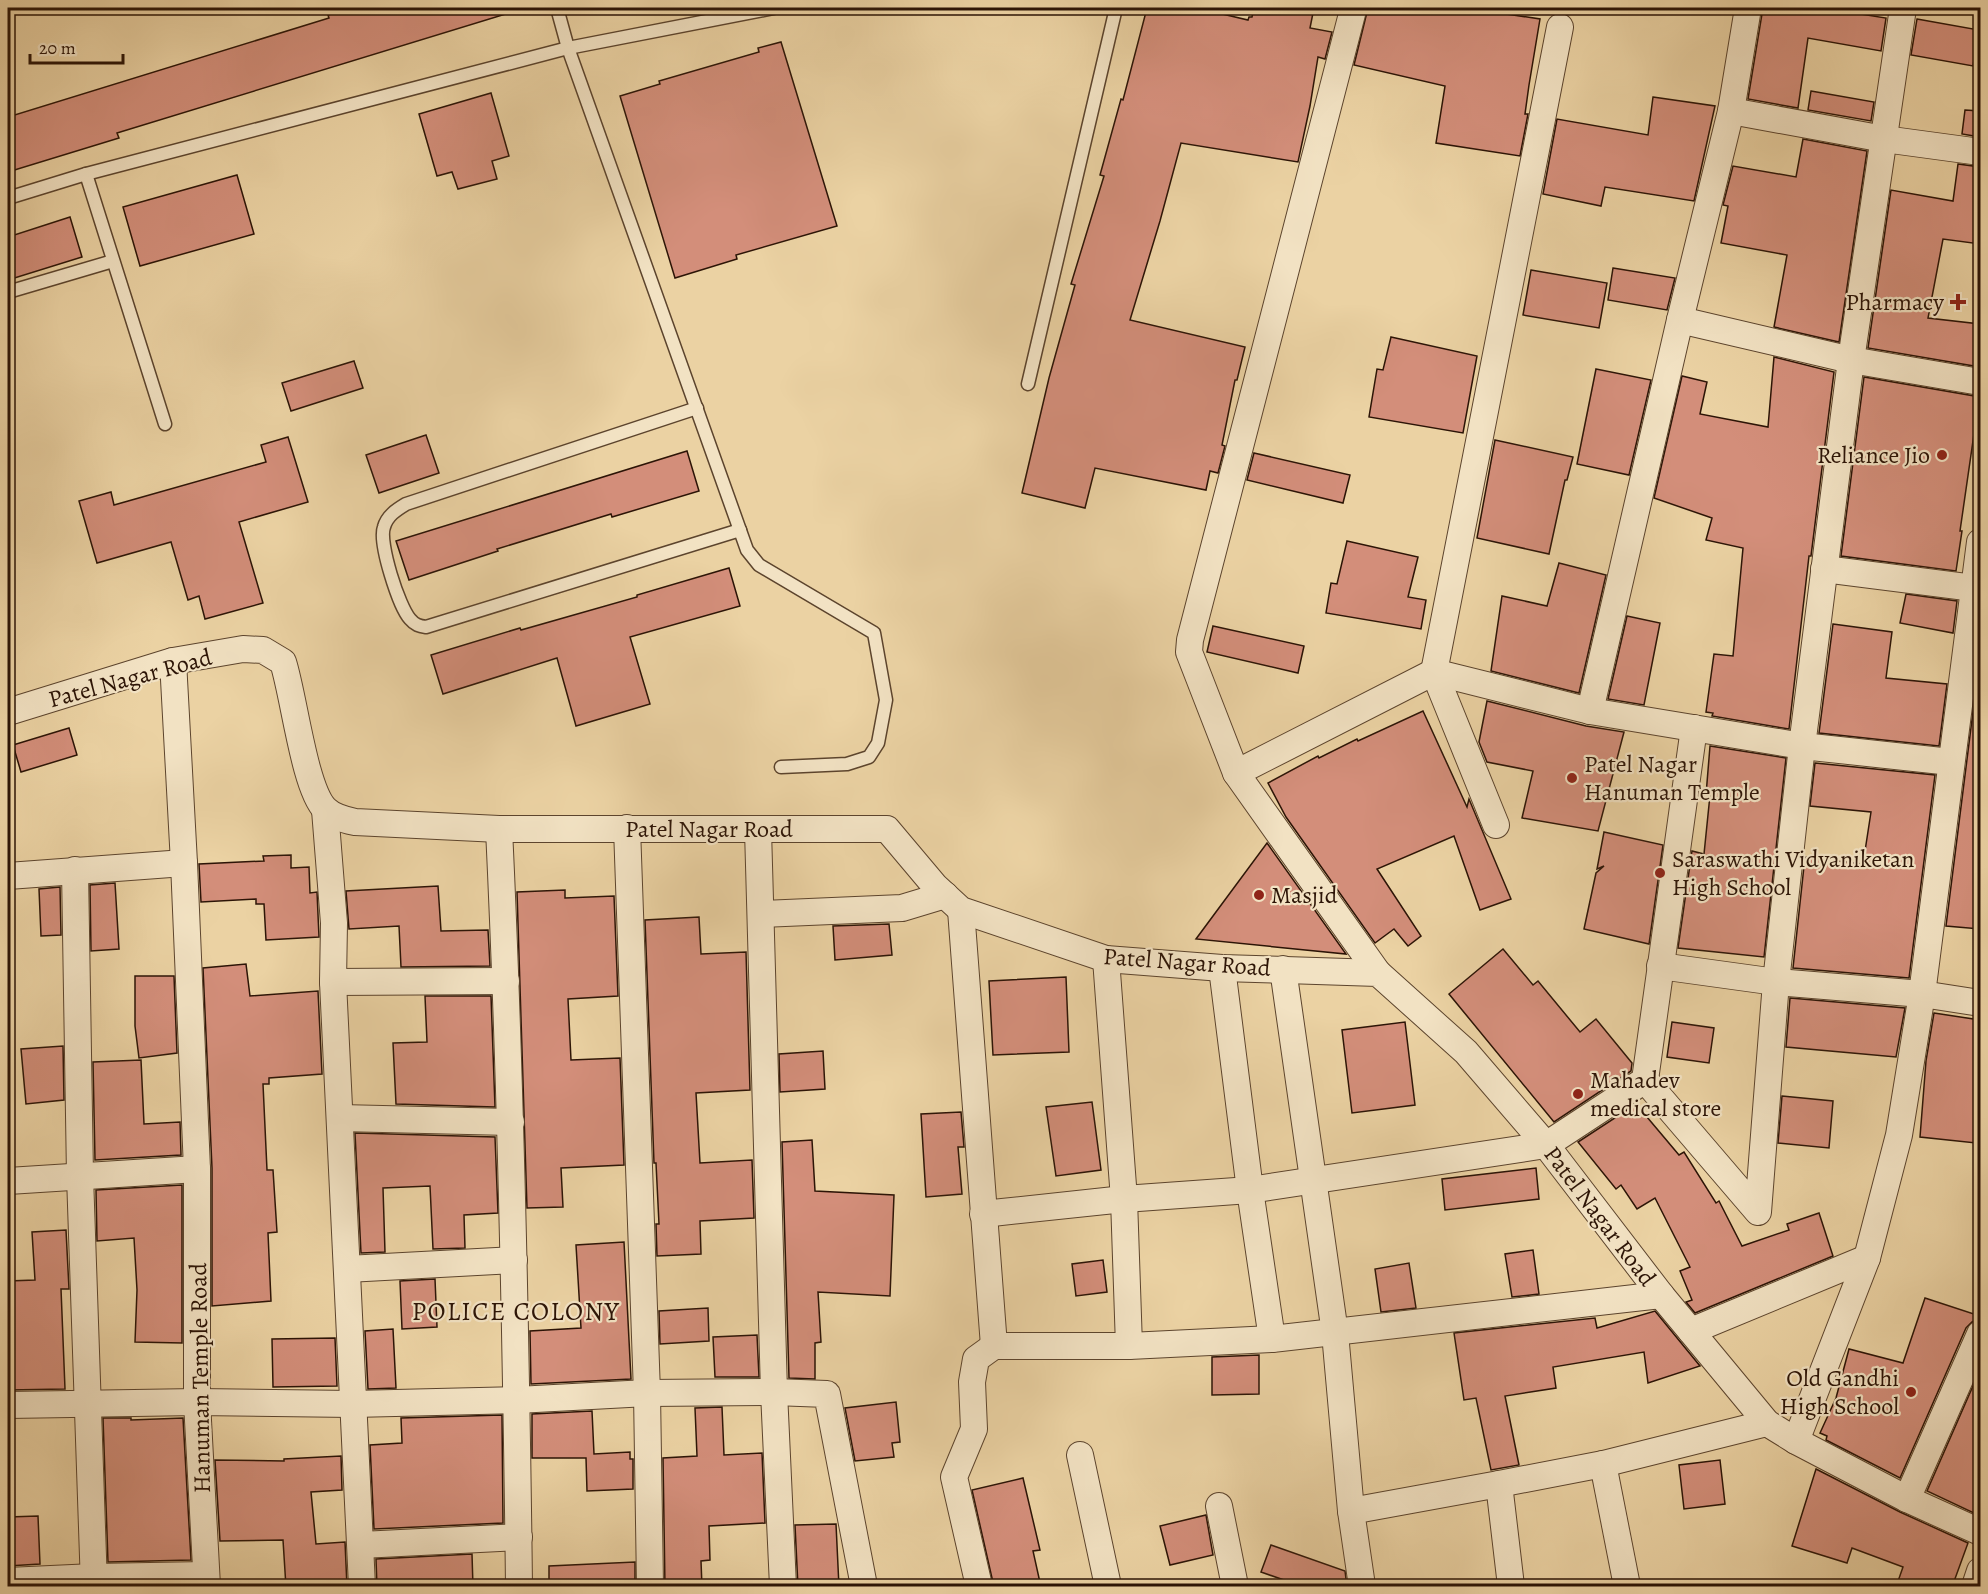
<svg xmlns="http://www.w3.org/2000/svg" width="1988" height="1594" font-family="Alegreya,serif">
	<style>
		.building { fill: #d38e7a; stroke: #2c1406; stroke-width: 1.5 }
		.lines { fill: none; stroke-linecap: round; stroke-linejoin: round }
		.service-casing { stroke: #5c442d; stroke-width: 15 }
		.minor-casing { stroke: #5c442d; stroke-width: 28 }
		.service { stroke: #f2e2c3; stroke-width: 12 }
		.minor { stroke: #f2e2c3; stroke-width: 26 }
		.poi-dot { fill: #8f2418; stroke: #f2e2c3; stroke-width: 2 }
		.labels { text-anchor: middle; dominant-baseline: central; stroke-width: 4.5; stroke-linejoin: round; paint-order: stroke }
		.poi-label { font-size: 24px; fill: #2c1406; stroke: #f2e2c3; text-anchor: start }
		.street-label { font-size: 24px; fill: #2c1406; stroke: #f2e2c3 }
		.neighbourhood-label { font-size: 26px; letter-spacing: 1.5px; fill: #2c1406; stroke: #f2e2c3 }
	</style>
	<rect width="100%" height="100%" fill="#ebd2a3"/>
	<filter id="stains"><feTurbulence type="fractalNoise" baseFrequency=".00333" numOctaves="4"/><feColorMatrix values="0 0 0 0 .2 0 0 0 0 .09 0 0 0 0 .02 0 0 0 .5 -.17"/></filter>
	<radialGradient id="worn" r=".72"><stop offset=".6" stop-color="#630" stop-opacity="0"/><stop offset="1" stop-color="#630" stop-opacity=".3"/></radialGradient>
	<!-- building -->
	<g class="building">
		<path d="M 352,8 L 508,8 L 509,13 L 117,133 L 119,138 L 8,172 L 8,117 L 329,18 L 328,15 Z"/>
		<path d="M 1147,8 L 1197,8 L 1248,20 L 1249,17 L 1252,17 L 1254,8 L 1314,8 L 1310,28 L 1332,32 L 1325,59 L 1318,57 L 1310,106 L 1298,162 L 1181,143 L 1160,221 L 1130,320 L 1245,347 L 1237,380 L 1235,380 L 1222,445 L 1225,446 L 1218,473 L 1210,471 L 1206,490 L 1095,468 L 1085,508 L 1022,493 L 1049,378 L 1075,285 L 1071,284 L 1104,176 L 1100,175 L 1121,99 L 1123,100 Z"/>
		<path d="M 1368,8 L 1467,8 L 1540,19 L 1529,85 L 1525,114 L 1528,114 L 1520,156 L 1436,143 L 1445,86 L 1354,65 Z"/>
		<path d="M 1763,8 L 1823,8 L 1886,18 L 1881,51 L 1808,38 L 1798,108 L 1748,99 Z"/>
		<path d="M 1917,19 L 1979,30 L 1973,66 L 1911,55 Z"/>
		<path d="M 781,42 L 837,226 L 736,255 L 737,259 L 675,278 L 620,96 L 660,84 L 659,81 L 759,52 L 758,48 Z"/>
		<path d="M 1811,91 L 1874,102 L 1871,121 L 1808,110 Z"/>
		<path d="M 491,93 L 509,156 L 492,161 L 497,179 L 458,189 L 452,172 L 437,176 L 419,114 Z"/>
		<path d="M 1653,97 L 1715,106 L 1694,201 L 1605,187 L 1601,206 L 1543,194 L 1557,119 L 1648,135 Z"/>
		<path d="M 1965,110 L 1980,111 L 1980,137 L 1962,134 Z"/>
		<path d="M 1803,139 L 1867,151 L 1839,342 L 1774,327 L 1787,255 L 1721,243 L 1728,206 L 1723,205 L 1733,166 L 1796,177 Z"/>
		<path d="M 1958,164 L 1980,167 L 1980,244 L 1943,239 L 1928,318 L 1980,324 L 1980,367 L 1868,348 L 1891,190 L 1953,201 Z"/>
		<path d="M 237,175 L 254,234 L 140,266 L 123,207 Z"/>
		<path d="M 70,217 L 82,257 L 8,280 L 8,237 Z"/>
		<path d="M 1613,268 L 1675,278 L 1667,310 L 1608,300 Z"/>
		<path d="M 1531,270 L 1607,283 L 1599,328 L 1523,315 Z"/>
		<path d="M 1391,337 L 1477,356 L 1463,433 L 1369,417 L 1377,369 L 1383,370 Z"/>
		<path d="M 1774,357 L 1834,372 L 1811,556 L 1809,556 L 1789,729 L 1712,716 L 1713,713 L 1706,712 L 1714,654 L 1733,656 L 1743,548 L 1706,540 L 1712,518 L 1654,498 L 1682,376 L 1707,382 L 1700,414 L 1768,427 Z"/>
		<path d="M 354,361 L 363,388 L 291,411 L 282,383 Z"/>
		<path d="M 1596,369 L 1651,380 L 1629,475 L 1577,464 Z"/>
		<path d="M 1864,377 L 1980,397 L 1980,408 L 1974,434 L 1960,531 L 1962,531 L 1956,571 L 1841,556 Z"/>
		<path d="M 426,435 L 439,473 L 379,493 L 366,455 Z"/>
		<path d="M 288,437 L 308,502 L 239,522 L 263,603 L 205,619 L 199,596 L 188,600 L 171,542 L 97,563 L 79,501 L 111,492 L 114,505 L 266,462 L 261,445 Z"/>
		<path d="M 1495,440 L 1573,457 L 1567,480 L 1565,480 L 1549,554 L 1477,538 Z"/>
		<path d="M 687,451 L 699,491 L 612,517 L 611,514 L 497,549 L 498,551 L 409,580 L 396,541 Z"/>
		<path d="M 1254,453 L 1350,475 L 1343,503 L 1247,480 Z"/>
		<path d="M 1347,541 L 1418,557 L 1408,597 L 1426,600 L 1421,629 L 1326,613 L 1331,583 L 1337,584 Z"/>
		<path d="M 1559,563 L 1606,575 L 1579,693 L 1491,671 L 1502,596 L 1547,606 Z"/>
		<path d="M 729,568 L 740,606 L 630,637 L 650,704 L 576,726 L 557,658 L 443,694 L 431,655 L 520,628 L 521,630 L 637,597 L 637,595 Z"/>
		<path d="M 1906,594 L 1957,601 L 1953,633 L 1900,623 Z"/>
		<path d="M 1627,616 L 1660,623 L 1644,705 L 1608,699 Z"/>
		<path d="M 1833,624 L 1892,632 L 1886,678 L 1947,684 L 1939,746 L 1819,733 Z"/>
		<path d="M 1213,626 L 1304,646 L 1298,673 L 1207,652 Z"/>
		<path d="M 1976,688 L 1980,688 L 1980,929 L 1946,926 Z"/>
		<path d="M 1487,701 L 1586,726 L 1624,732 L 1598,831 L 1522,818 L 1533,771 L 1487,762 L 1479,742 Z"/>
		<path d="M 1423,711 L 1467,807 L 1469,799 L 1511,899 L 1480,910 L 1454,836 L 1377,869 L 1421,936 L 1408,946 L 1394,929 L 1375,943 L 1286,817 L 1268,783 L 1318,756 L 1319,758 L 1357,739 L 1358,741 Z"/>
		<path d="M 69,728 L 77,755 L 21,772 L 13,745 Z"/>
		<path d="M 1710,746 L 1786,758 L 1764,957 L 1678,948 L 1692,851 L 1704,854 L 1710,795 L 1706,795 Z"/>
		<path d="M 1815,763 L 1935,775 L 1909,978 L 1793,968 L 1805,857 L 1863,864 L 1871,812 L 1810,806 Z"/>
		<path d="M 1604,832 L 1663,845 L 1649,944 L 1584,929 L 1596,873 L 1604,866 L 1597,869 Z"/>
		<path d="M 1267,843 L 1346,954 L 1196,939 Z"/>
		<path d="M 291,855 L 291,868 L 309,867 L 310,893 L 317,892 L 319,937 L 266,940 L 264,904 L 256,904 L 256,899 L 201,902 L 199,864 L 264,861 L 263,856 Z"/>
		<path d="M 115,883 L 119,949 L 91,951 L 90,885 Z"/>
		<path d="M 438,886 L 441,931 L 488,930 L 490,966 L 401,967 L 399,926 L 349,929 L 346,891 Z"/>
		<path d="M 60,887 L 61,935 L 41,936 L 39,889 Z"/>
		<path d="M 565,890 L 565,898 L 614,896 L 618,996 L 568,999 L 571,1060 L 620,1058 L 624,1165 L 561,1168 L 563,1207 L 527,1208 L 517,892 Z"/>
		<path d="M 699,917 L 701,954 L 746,952 L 750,1090 L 696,1093 L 700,1163 L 752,1160 L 754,1218 L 700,1221 L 701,1254 L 657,1256 L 656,1224 L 659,1224 L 656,1163 L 654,1163 L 645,920 Z"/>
		<path d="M 889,924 L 892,955 L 835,960 L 833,926 Z"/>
		<path d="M 1503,949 L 1533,985 L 1538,981 L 1580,1032 L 1596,1019 L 1632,1063 L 1631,1071 L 1554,1122 L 1449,994 Z"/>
		<path d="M 246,964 L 250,996 L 318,991 L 322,1074 L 269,1078 L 269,1084 L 263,1084 L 267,1170 L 273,1170 L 277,1232 L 268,1233 L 271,1301 L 212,1306 L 212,1168 L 203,968 Z"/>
		<path d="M 135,976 L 174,976 L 177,1053 L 139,1058 L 135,1026 Z"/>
		<path d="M 1066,977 L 1069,1052 L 993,1055 L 989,981 Z"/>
		<path d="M 425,996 L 491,996 L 495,1107 L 396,1104 L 393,1043 L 427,1042 Z"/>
		<path d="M 1790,998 L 1905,1008 L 1896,1057 L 1786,1047 Z"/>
		<path d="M 1934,1013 L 1980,1020 L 1980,1097 L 1976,1143 L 1920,1137 L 1926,1061 Z"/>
		<path d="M 1405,1022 L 1415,1105 L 1352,1113 L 1342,1030 Z"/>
		<path d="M 1672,1022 L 1714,1028 L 1709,1063 L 1667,1057 Z"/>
		<path d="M 63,1046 L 64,1100 L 26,1104 L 21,1049 Z"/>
		<path d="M 823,1051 L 825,1089 L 780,1092 L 779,1054 Z"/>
		<path d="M 141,1060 L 144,1124 L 180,1122 L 181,1155 L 95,1160 L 93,1062 Z"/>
		<path d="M 1782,1096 L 1833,1101 L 1829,1148 L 1778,1143 Z"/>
		<path d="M 1092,1102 L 1101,1170 L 1056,1176 L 1046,1107 Z"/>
		<path d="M 1636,1104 L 1679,1155 L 1684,1152 L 1716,1203 L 1719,1201 L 1742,1246 L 1789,1230 L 1787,1224 L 1819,1213 L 1833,1256 L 1695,1313 L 1686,1302 L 1692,1300 L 1680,1271 L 1690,1267 L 1655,1198 L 1637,1209 L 1621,1185 L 1616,1189 L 1578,1142 Z"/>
		<path d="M 961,1112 L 964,1147 L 958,1147 L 962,1194 L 926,1197 L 921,1114 Z"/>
		<path d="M 355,1133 L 495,1137 L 498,1213 L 464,1215 L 465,1248 L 433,1249 L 430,1186 L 383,1188 L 385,1252 L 361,1253 Z"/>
		<path d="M 812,1140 L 815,1191 L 894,1195 L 890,1296 L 818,1292 L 821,1342 L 815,1343 L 815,1379 L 789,1378 L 782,1142 Z"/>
		<path d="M 1536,1168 L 1539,1199 L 1445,1210 L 1442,1179 Z"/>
		<path d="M 182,1185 L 182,1343 L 135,1342 L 137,1290 L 134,1238 L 97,1241 L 96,1190 Z"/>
		<path d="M 66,1230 L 69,1289 L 61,1289 L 65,1389 L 8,1390 L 8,1281 L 35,1280 L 32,1232 Z"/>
		<path d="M 624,1242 L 631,1379 L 531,1384 L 530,1331 L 581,1328 L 576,1245 Z"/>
		<path d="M 1533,1250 L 1539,1294 L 1512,1297 L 1505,1254 Z"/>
		<path d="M 1103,1260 L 1107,1292 L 1076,1296 L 1072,1264 Z"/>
		<path d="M 1409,1263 L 1416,1308 L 1381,1312 L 1375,1269 Z"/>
		<path d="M 435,1279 L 437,1327 L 402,1329 L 400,1281 Z"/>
		<path d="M 1925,1298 L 1980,1316 L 1980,1319 L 1972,1322 L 1966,1328 L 1900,1478 L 1826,1440 L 1827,1436 L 1820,1433 L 1836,1398 L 1849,1349 L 1903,1363 Z"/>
		<path d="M 708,1308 L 709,1341 L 660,1344 L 659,1311 Z"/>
		<path d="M 1655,1311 L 1700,1366 L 1648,1383 L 1644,1352 L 1553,1367 L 1556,1388 L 1505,1396 L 1519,1465 L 1491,1470 L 1476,1398 L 1464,1400 L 1454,1333 L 1595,1318 L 1597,1328 Z"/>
		<path d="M 393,1329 L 396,1388 L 368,1389 L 365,1331 Z"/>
		<path d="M 757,1335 L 759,1377 L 715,1377 L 713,1337 Z"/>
		<path d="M 335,1338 L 337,1386 L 273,1387 L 272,1339 Z"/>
		<path d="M 1259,1355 L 1259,1394 L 1212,1395 L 1212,1357 Z"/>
		<path d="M 1980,1370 L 1980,1507 L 1978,1515 L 1927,1491 Z"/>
		<path d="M 896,1402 L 900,1442 L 892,1443 L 894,1457 L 855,1461 L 845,1408 Z"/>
		<path d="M 722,1407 L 724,1455 L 762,1453 L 765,1523 L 709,1526 L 710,1560 L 701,1561 L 702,1587 L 665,1587 L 663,1458 L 697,1456 L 695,1408 Z"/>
		<path d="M 592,1411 L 594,1454 L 630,1452 L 630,1459 L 633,1459 L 633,1489 L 587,1491 L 586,1458 L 532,1458 L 532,1414 Z"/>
		<path d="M 502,1415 L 503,1523 L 374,1529 L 370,1445 L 402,1443 L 401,1418 Z"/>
		<path d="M 103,1418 L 131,1418 L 131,1420 L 183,1418 L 191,1560 L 108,1562 Z"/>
		<path d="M 341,1456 L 342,1490 L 311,1492 L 316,1544 L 345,1542 L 347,1587 L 286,1587 L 283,1540 L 220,1541 L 215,1460 L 284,1461 L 284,1459 Z"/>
		<path d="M 1720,1460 L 1725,1504 L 1684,1509 L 1679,1465 Z"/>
		<path d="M 1816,1469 L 1900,1512 L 1968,1543 L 1952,1587 L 1896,1587 L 1903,1567 L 1852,1548 L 1847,1563 L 1792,1546 Z"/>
		<path d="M 1023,1478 L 1040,1550 L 1033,1551 L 1041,1587 L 994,1587 L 972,1490 Z"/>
		<path d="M 1206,1515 L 1213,1555 L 1170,1565 L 1160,1526 Z"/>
		<path d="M 38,1516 L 40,1564 L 8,1566 L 8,1517 Z"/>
		<path d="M 836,1524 L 839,1587 L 798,1587 L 795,1525 Z"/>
		<path d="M 1271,1545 L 1345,1571 L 1347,1587 L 1304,1587 L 1261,1572 Z"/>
		<path d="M 472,1554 L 473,1587 L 377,1587 L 376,1559 Z"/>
		<path d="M 635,1562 L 635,1587 L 549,1587 L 549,1566 Z"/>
	</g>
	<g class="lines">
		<!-- service casing -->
		<g class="service-casing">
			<g id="service">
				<path d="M 557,8 L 568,48 L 747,550 L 759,565 L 874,633 L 886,700 L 878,743 L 869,757 L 847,764 L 781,767"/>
				<path d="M 86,174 L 165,424"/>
				<path d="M 8,198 L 86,174 L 568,48 L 774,8"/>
				<path d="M 8,292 L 113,261"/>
				<path d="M 1028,384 L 1116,8"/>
				<path d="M 697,408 L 406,504 C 396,510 387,516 384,527 C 378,542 399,607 410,619 C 415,625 419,626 426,627 L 740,530"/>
			</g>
		</g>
		<!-- minor casing -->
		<g class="minor-casing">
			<g id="minor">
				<path d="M 1353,10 L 1190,640 L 1189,652 L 1236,773 L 1378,973"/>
				<path d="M 1731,111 L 1884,139 L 1980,152"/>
				<path d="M 1680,320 L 1851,360 L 1980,382"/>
				<path d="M 1824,569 L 1974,588"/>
				<path d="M 173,661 L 184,863 L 197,1169 L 197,1402 L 207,1586"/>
				<path d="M 1590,711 L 1680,320 L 1731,111 L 1748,8"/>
				<path d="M 8,712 L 173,661 L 243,649 L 263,650 L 283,662 C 294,696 304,787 325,809 C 332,816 345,820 355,822 L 499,829 L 887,829 L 935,886 L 961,910 L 1106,959 L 1222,968 L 1378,973 L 1466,1052 L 1546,1145 L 1661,1295 L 1767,1423 L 1796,1441 L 1907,1499 L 1980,1532"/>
				<path d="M 1236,773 L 1434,672 L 1590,711 L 1802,746 L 1951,762"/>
				<path d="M 325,810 L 334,923 L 333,982 L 362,1586"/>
				<path d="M 1496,825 L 1434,672 L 1560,27"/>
				<path d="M 627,828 L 647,1393 L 650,1586"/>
				<path d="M 499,829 C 511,1081 516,1334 519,1586"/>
				<path d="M 758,830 L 774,1392 L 783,1586"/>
				<path d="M 75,870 L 80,1176 L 94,1586"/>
				<path d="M 8,876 L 184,863"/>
				<path d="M 961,910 L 994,1346"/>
				<path d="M 761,914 L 902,908 L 945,895"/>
				<path d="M 1106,959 L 1124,1199 L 1129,1346"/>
				<path d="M 1660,966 L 1776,982 L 1922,994 L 1980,1003"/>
				<path d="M 1222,968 L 1250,1190 L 1272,1339"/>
				<path d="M 1283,969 L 1335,1333 L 1351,1511 L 1362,1586"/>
				<path d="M 333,982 L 506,981"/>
				<path d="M 1645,1080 L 1758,1212 L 1776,982 L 1802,746 L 1851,360 L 1903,8"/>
				<path d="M 340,1118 L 511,1122"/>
				<path d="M 8,1181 L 197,1169"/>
				<path d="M 983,1214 L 1124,1199 L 1250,1190 L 1546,1145 L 1645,1080 L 1694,728"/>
				<path d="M 347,1269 L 514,1260"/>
				<path d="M 1691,1331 L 1867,1258"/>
				<path d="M 8,1405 L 197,1402 L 353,1404 L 517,1400 L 647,1393 L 774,1392 L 827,1394 L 864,1586"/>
				<path d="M 1796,1441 L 1867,1258 L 1899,1135 L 1922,994 L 1980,542"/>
				<path d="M 1080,1455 L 1108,1586"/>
				<path d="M 1603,1464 L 1627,1586"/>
				<path d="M 1499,1484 L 1603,1464 L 1767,1423"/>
				<path d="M 1907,1499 L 1980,1334"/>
				<path d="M 1219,1506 L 1235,1586"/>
				<path d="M 1351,1511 L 1499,1484 L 1511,1586"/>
				<path d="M 361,1545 L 519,1537"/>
				<path d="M 8,1581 L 94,1577 L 206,1575"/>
				<path d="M 979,1586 L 954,1477 L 974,1429 L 972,1382 L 976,1359 L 994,1346 L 1129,1346 L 1272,1339 L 1661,1295"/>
				<path d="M 1975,1586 L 1980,1571"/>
			</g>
		</g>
		<!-- service -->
		<use href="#service" class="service"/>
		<!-- minor -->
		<use href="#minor" class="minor"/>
	</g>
	<!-- markers -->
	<g class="poi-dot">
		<path d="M1955 293h6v6h6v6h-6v6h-6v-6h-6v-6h6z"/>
		<circle cx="1942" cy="455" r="6"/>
		<circle cx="1572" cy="778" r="6"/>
		<circle cx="1660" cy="873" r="6"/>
		<circle cx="1259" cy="895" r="6"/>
		<circle cx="1578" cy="1094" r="6"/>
		<circle cx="1911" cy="1392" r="6"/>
	</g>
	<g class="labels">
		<!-- poi labels -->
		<g class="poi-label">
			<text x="1944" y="302" text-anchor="end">Pharmacy</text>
			<text x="1930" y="455" text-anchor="end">Reliance Jio</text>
			<text x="1584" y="764">Patel Nagar<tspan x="1584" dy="28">Hanuman Temple</tspan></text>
			<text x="1672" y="859">Saraswathi Vidyaniketan<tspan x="1672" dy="28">High School</tspan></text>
			<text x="1271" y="895">Masjid</text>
			<text x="1590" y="1080">Mahadev<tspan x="1590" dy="28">medical store</tspan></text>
			<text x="1899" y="1378" text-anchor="end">Old Gandhi<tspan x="1899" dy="28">High School</tspan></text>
		</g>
		<!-- street labels -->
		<g class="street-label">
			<text transform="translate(130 678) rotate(-15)">Patel Nagar Road</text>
			<text x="709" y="829">Patel Nagar Road</text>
			<text transform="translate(1187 962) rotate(4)">Patel Nagar Road</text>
			<text transform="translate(1600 1216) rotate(53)">Patel Nagar Road</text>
			<text transform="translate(200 1378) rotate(-91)">Hanuman Temple Road</text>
		</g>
		<!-- neighbourhood labels -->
		<g class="neighbourhood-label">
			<text x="516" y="1311">POLICE COLONY</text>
		</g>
	</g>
	<!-- margin -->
	<rect width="1988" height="1594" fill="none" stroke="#ebd2a3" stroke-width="30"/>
	<rect x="9" y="9" width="1970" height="1576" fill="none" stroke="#2c1406" stroke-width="3"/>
	<rect x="15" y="15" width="1958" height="1564" fill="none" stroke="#2c1406" stroke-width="1.5"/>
	<!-- scale -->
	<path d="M30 54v9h93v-9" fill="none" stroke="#2c1406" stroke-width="3"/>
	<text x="39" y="54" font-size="18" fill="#2c1406" stroke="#f2e2c3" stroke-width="4.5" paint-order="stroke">20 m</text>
	<rect width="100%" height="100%" filter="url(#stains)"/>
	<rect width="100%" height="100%" fill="url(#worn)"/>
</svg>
